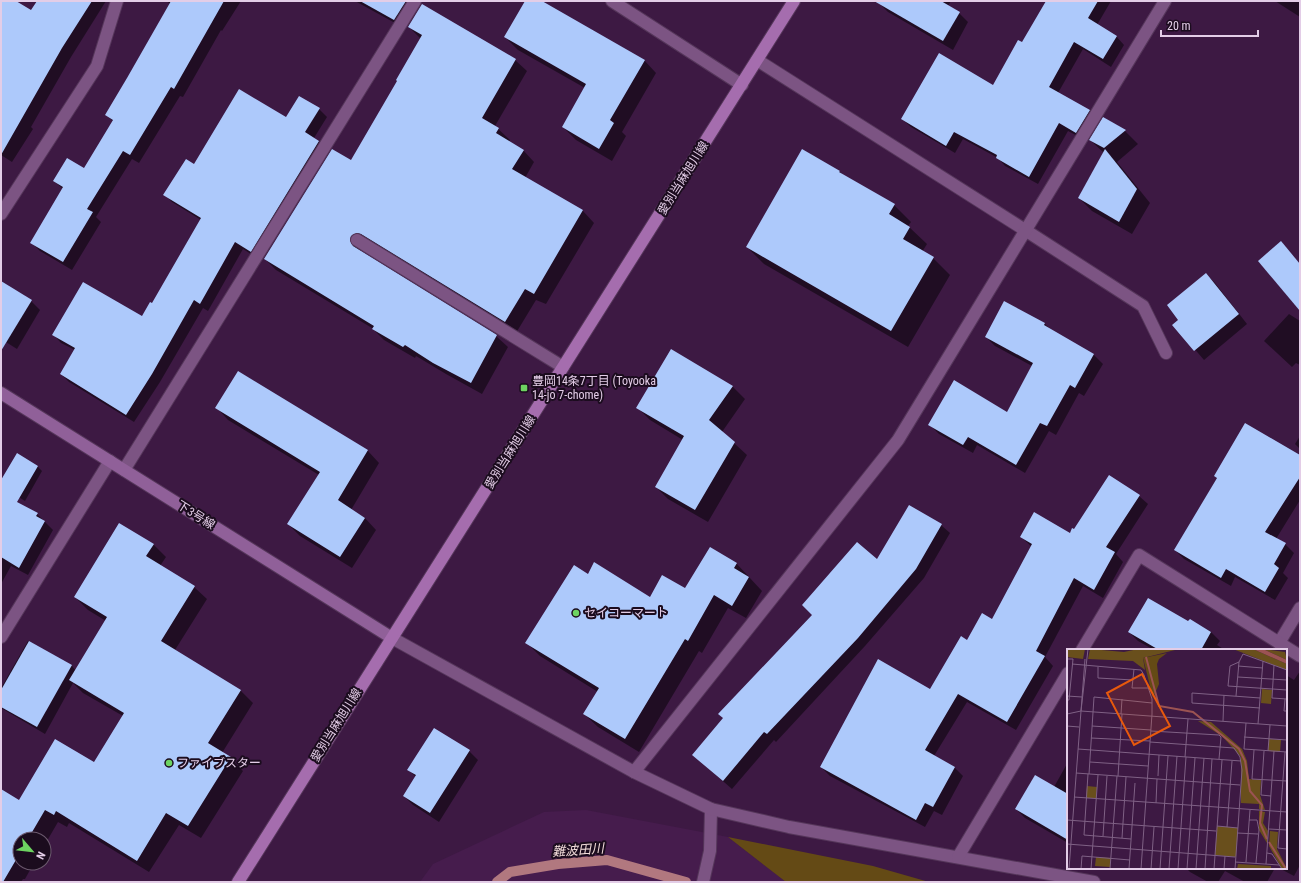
<svg xmlns="http://www.w3.org/2000/svg" width="1301" height="883" font-family="'Roboto Condensed','Noto Sans JP',sans-serif">
	<style>
		.built { fill: #461c4d }
		.forest { fill: #644a15 }
		.shadow { fill: #0007 }
		.lines { fill: none; stroke-linecap: round; stroke-linejoin: round }
		.stream { stroke: #b1787f; stroke-width: 10 }
		.building { fill: #adc9fb }
		.lane-casing { stroke: #55365a; stroke-width: 14 }
		.street-casing { stroke: #55365a; stroke-width: 14 }
		.secondary-casing { stroke: #55365a; stroke-width: 14 }
		.primary-casing { stroke: #55365a; stroke-width: 14 }
		.lane { stroke: #7c5483; stroke-width: 12 }
		.street { stroke: #7c5483; stroke-width: 12 }
		.secondary { stroke: #906099; stroke-width: 12 }
		.primary { stroke: #a56dae; stroke-width: 12 }
		.poi-dot { fill: #6dd361; stroke: #1b0c1e; stroke-width: 1.5 }
		.labels { text-anchor: middle; dominant-baseline: central; stroke-width: 4; stroke-linejoin: round; paint-order: stroke }
		.street-label { font-size: 12px; fill: #e3cde7; stroke: #1b0c1e }
		.poi-label { font-size: 12px; fill: #e3cde7; stroke: #1b0c1e; text-anchor: start }
		.water-label { font-size: 13px; font-style: italic; fill: #f2dcda; stroke: #1b0c1e }
		.inset-river { fill: none; stroke: #9b5352; stroke-width: 2 }
		.inset-road { fill: none; stroke: #7f6185; stroke-width: 1 }
		.view { fill: #e8590c; fill-opacity: 0.15; stroke: #e8590c; stroke-width: 2 }
		.inset-edge { fill: none; stroke: #e3cde7; stroke-width: 2 }
	</style>
	<rect width="100%" height="100%" fill="#3d1943"/>
	<!-- built -->
	<path class="built" d="M 586,810 L 728,837 L 786,882 L 420,882 L 433,864 L 544,812 Z"/>
	<!-- forest -->
	<path class="forest" d="M 728,837 L 873,866 L 929,882 L 786,882 Z"/>
	<!-- shadow -->
	<g class="shadow">
		<path d="M 1,1 L 14,1 L 32,12 L 39,1 L 106,1 L 71,57 L 31,127 L 33,129 L 12,162 L 1,155 Z"/>
		<path d="M 167,1 L 241,1 L 222,31 L 221,30 L 183,97 L 180,96 L 139,163 L 132,159 L 96,217 L 101,222 L 72,270 L 40,251 L 31,242 L 63,189 L 54,181 L 84,169 L 113,121 L 106,115 L 170,4 Z"/>
		<path d="M 355,1 L 411,1 L 404,28 Z"/>
		<path d="M 526,1 L 540,1 L 644,60 L 656,73 L 622,132 L 626,136 L 612,161 L 576,140 L 563,127 L 585,88 L 518,50 L 505,37 Z"/>
		<path d="M 881,1 L 951,1 L 948,6 L 959,13 L 968,22 L 953,50 L 888,12 L 879,3 Z"/>
		<path d="M 1047,1 L 1111,1 L 1097,25 L 1116,36 L 1124,45 L 1111,67 L 1083,49 L 1058,93 L 1089,111 L 1098,119 L 1085,140 L 1068,131 L 1038,184 L 1005,166 L 998,158 L 963,139 L 955,153 L 911,127 L 902,119 L 993,87 L 1022,43 Z"/>
		<path d="M 1275,1 L 1300,1 L 1300,17 Z"/>
		<path d="M 409,27 L 515,60 L 527,71 L 495,126 L 510,140 L 509,142 L 523,150 L 534,162 L 525,178 L 583,211 L 594,223 L 546,304 L 536,300 L 516,333 L 362,247 L 360,252 L 496,336 L 508,347 L 482,394 L 446,374 L 416,356 L 415,358 L 384,340 L 372,328 L 276,270 L 265,259 L 351,162 L 398,81 L 421,39 Z"/>
		<path d="M 319,109 L 327,117 L 314,138 L 327,149 L 259,259 L 243,249 L 208,311 L 203,308 L 160,382 L 134,422 L 69,382 L 61,374 L 75,350 L 61,343 L 54,335 L 142,318 L 153,304 L 201,220 L 172,202 L 165,195 L 194,165 L 286,118 Z"/>
		<path d="M 1103,119 L 1125,131 L 1138,144 L 1117,162 L 1150,203 L 1132,234 L 1092,211 L 1079,198 L 1104,153 L 1090,140 Z"/>
		<path d="M 803,150 L 840,172 L 845,177 L 894,205 L 911,222 L 908,226 L 927,244 L 922,252 L 933,258 L 950,275 L 908,347 L 764,264 L 747,247 Z"/>
		<path d="M 1206,274 L 1215,283 L 1247,324 L 1204,360 L 1174,325 L 1180,320 Z"/>
		<path d="M 1,285 L 31,301 L 40,310 L 17,349 L 1,339 Z"/>
		<path d="M 1004,302 L 1045,324 L 1052,331 L 1094,355 L 1103,364 L 1084,396 L 1079,393 L 1056,435 L 1049,431 L 1025,473 L 977,445 L 973,453 L 939,434 L 930,425 L 1007,413 L 1032,366 L 995,346 L 986,337 Z"/>
		<path d="M 1289,314 L 1300,321 L 1300,365 L 1296,363 L 1292,367 L 1264,341 Z"/>
		<path d="M 672,351 L 733,387 L 745,399 L 722,432 L 747,455 L 708,522 L 668,499 L 656,487 L 683,440 L 650,420 L 638,408 Z"/>
		<path d="M 239,372 L 368,451 L 379,463 L 351,510 L 365,518 L 376,530 L 352,568 L 300,536 L 288,524 L 319,475 L 228,420 L 217,408 Z"/>
		<path d="M 1300,436 L 1300,449 L 1295,444 Z"/>
		<path d="M 17,455 L 38,467 L 42,471 L 25,501 L 1,486 L 1,482 Z"/>
		<path d="M 1300,456 L 1300,500 L 1276,539 L 1285,544 L 1294,553 L 1283,573 L 1288,578 L 1275,600 L 1235,577 L 1231,586 L 1184,559 L 1175,550 L 1217,478 Z"/>
		<path d="M 1139,496 L 1148,504 L 1116,554 L 1123,562 L 1103,598 L 1083,586 L 1045,657 L 1053,666 L 1016,730 L 967,702 L 934,756 L 955,768 L 963,776 L 942,815 L 934,811 L 925,827 L 830,776 L 821,767 L 931,691 L 967,641 L 993,621 L 1032,547 L 1021,537 L 1070,534 Z"/>
		<path d="M 1,509 L 37,514 L 53,530 L 28,575 L 11,566 L 1,584 Z"/>
		<path d="M 941,525 L 950,533 L 924,578 L 865,646 L 776,742 L 774,740 L 732,789 L 693,755 L 878,561 Z"/>
		<path d="M 153,544 L 166,557 L 160,566 L 194,587 L 207,599 L 175,650 L 241,691 L 253,703 L 222,753 L 230,758 L 243,771 L 201,838 L 179,825 L 149,872 L 69,823 L 67,827 L 58,822 L 44,846 L 44,839 L 20,839 L 20,863 L 34,863 L 25,879 L 23,879 L 21,882 L 1,882 L 1,791 L 19,801 L 94,763 L 123,716 L 83,693 L 73,683 L 45,734 L 1,708 L 1,688 L 28,641 L 72,666 L 76,671 L 106,621 L 88,610 L 75,597 Z"/>
		<path d="M 736,563 L 762,591 L 746,618 L 728,608 L 702,653 L 699,651 L 639,752 L 598,727 L 584,714 L 598,692 L 540,656 L 527,643 L 588,575 L 650,598 L 685,589 Z"/>
		<path d="M 1190,620 L 1211,632 L 1220,641 L 1217,645 L 1225,650 L 1154,650 L 1138,641 L 1129,632 L 1189,623 Z"/>
		<path d="M 1300,671 L 1300,865 L 1294,876 L 1279,868 L 1286,868 L 1286,675 L 1294,680 Z"/>
		<path d="M 469,751 L 478,760 L 439,822 L 413,805 L 404,796 L 416,777 L 409,770 Z"/>
		<path d="M 1068,762 L 1068,843 L 1025,818 L 1016,809 L 1054,787 Z"/>
		<path d="M 1186,868 L 1275,868 L 1267,882 L 1245,882 L 1225,871 L 1218,882 L 1208,882 L 1190,872 Z"/>
	</g>
	<g class="lines">
		<!-- stream -->
		<path class="stream" d="M 497,882 L 510,872 L 558,864 L 607,860 L 686,882"/>
	</g>
	<!-- building -->
	<g class="building">
		<path d="M 1,1 L 16,1 L 31,10 L 37,1 L 92,1 L 62,48 L 1,155 Z"/>
		<path d="M 171,1 L 224,1 L 174,89 L 171,87 L 130,155 L 123,151 L 87,209 L 93,212 L 63,262 L 30,243 L 63,187 L 53,181 L 67,158 L 84,168 L 113,120 L 105,115 L 127,78 Z"/>
		<path d="M 360,1 L 406,1 L 394,20 Z"/>
		<path d="M 525,1 L 542,1 L 645,60 L 610,120 L 614,123 L 599,149 L 562,127 L 586,84 L 504,37 Z"/>
		<path d="M 874,1 L 941,1 L 960,12 L 943,41 Z"/>
		<path d="M 1046,1 L 1098,1 L 1088,18 L 1117,36 L 1103,59 L 1074,42 L 1049,87 L 1090,110 L 1076,133 L 1059,123 L 1029,177 L 996,158 L 997,155 L 954,132 L 946,146 L 901,119 L 939,53 L 993,85 L 1018,40 L 1022,42 Z"/>
		<path d="M 422,4 L 516,59 L 482,118 L 499,128 L 496,133 L 524,150 L 512,169 L 583,210 L 534,294 L 525,289 L 505,322 L 361,234 L 357,233 L 351,236 L 350,240 L 353,246 L 497,335 L 471,383 L 433,363 L 405,345 L 403,347 L 372,329 L 374,326 L 264,259 L 332,149 L 351,160 L 397,81 L 396,80 L 422,35 L 408,27 Z"/>
		<path d="M 239,89 L 286,117 L 299,96 L 320,108 L 305,132 L 319,141 L 251,252 L 235,242 L 200,304 L 194,300 L 152,374 L 126,415 L 60,374 L 75,348 L 52,335 L 83,282 L 142,316 L 150,302 L 152,303 L 201,218 L 163,195 L 186,159 L 194,164 Z"/>
		<path d="M 1103,117 L 1126,130 L 1104,148 L 1089,140 Z"/>
		<path d="M 802,149 L 840,171 L 839,172 L 895,204 L 889,214 L 910,227 L 903,239 L 934,257 L 891,331 L 746,247 Z"/>
		<path d="M 1105,149 L 1137,189 L 1119,222 L 1078,198 Z"/>
		<path d="M 1281,241 L 1300,264 L 1300,311 L 1258,261 Z"/>
		<path d="M 1206,273 L 1239,314 L 1194,351 L 1172,325 L 1178,320 L 1167,305 Z"/>
		<path d="M 1,281 L 32,300 L 1,351 Z"/>
		<path d="M 1004,301 L 1045,323 L 1044,325 L 1094,354 L 1075,388 L 1070,385 L 1047,426 L 1040,423 L 1016,465 L 968,437 L 963,445 L 928,425 L 954,380 L 1007,412 L 1033,363 L 985,337 Z"/>
		<path d="M 671,349 L 733,386 L 709,420 L 735,442 L 695,510 L 655,487 L 684,436 L 636,408 Z"/>
		<path d="M 238,371 L 368,450 L 338,500 L 365,518 L 340,557 L 287,524 L 320,472 L 215,408 Z"/>
		<path d="M 1245,423 L 1300,455 L 1300,477 L 1265,532 L 1286,543 L 1274,564 L 1279,568 L 1265,592 L 1226,569 L 1221,578 L 1174,550 L 1217,478 L 1214,476 Z"/>
		<path d="M 17,453 L 38,466 L 17,502 L 38,513 L 36,516 L 45,521 L 19,568 L 1,557 L 1,480 Z"/>
		<path d="M 1109,475 L 1140,495 L 1106,547 L 1115,552 L 1094,590 L 1074,578 L 1036,651 L 1045,656 L 1007,722 L 958,694 L 925,750 L 955,767 L 933,807 L 925,803 L 916,820 L 820,767 L 878,659 L 930,689 L 961,636 L 967,640 L 982,613 L 992,619 L 1032,544 L 1020,537 L 1034,512 L 1070,533 L 1072,528 L 1074,529 Z"/>
		<path d="M 909,505 L 942,524 L 916,569 L 858,638 L 767,734 L 764,732 L 723,781 L 692,755 L 723,718 L 718,714 L 812,615 L 802,605 L 857,542 L 877,559 Z"/>
		<path d="M 119,523 L 154,544 L 146,556 L 195,586 L 161,641 L 241,690 L 208,743 L 231,757 L 188,826 L 166,813 L 137,861 L 56,811 L 54,815 L 45,810 L 28,839 L 20,839 L 20,853 L 3,882 L 1,882 L 1,789 L 19,800 L 55,739 L 94,762 L 124,713 L 69,680 L 107,617 L 74,597 Z"/>
		<path d="M 710,547 L 737,563 L 734,568 L 749,577 L 732,606 L 714,595 L 688,641 L 685,639 L 625,739 L 583,714 L 599,688 L 525,643 L 574,565 L 588,574 L 594,562 L 650,597 L 662,575 L 685,588 Z"/>
		<path d="M 1148,598 L 1188,621 L 1190,619 L 1211,632 L 1201,650 L 1159,650 L 1128,632 Z"/>
		<path d="M 29,641 L 72,665 L 37,727 L 1,707 L 1,690 Z"/>
		<path d="M 434,728 L 470,750 L 430,813 L 403,796 L 416,775 L 407,770 Z"/>
		<path d="M 1035,775 L 1068,794 L 1068,840 L 1015,809 Z"/>
	</g>
	<g class="lines">
		<!-- lane casing -->
		<g class="lane-casing">
			<g id="lane">
				<path d="M 1025,230 L 1143,306 L 1166,353"/>
				<path d="M 357,240 L 563,367"/>
				<path d="M 703,882 L 710,851 L 711,809"/>
			</g>
		</g>
		<!-- street casing -->
		<g class="street-casing">
			<g id="street">
				<path d="M 612,1 L 742,85"/>
				<path d="M 757,60 L 1025,230"/>
				<path d="M 1,214 L 97,66 L 117,1"/>
				<path d="M 124,470 L 415,1"/>
				<path d="M 1,637 L 110,461"/>
				<path d="M 392,638 L 634,772 L 711,809 L 789,827 L 1094,882"/>
				<path d="M 1279,643 L 1300,608"/>
				<path d="M 1082,650 L 1139,555 L 1300,656"/>
				<path d="M 634,772 L 898,440 L 1165,1"/>
				<path d="M 958,857 L 1068,673"/>
			</g>
		</g>
		<!-- secondary casing -->
		<g class="secondary-casing">
			<path id="secondary" d="M 1,393 L 392,638"/>
		</g>
		<!-- primary casing -->
		<g class="primary-casing">
			<path id="primary" d="M 238,882 L 794,1"/>
		</g>
		<!-- lane -->
		<use href="#lane" class="lane"/>
		<!-- street -->
		<use href="#street" class="street"/>
		<!-- secondary -->
		<use href="#secondary" class="secondary"/>
		<!-- primary -->
		<use href="#primary" class="primary"/>
	</g>
	<!-- markers -->
	<g class="poi-dot">
		<rect x="520" y="384" width="8" height="8" rx="2"/>
		<circle cx="576" cy="613" r="4"/>
		<circle cx="169" cy="763" r="4"/>
	</g>
	<g class="labels">
		<!-- street labels -->
		<g class="street-label">
			<text transform="translate(683 178) rotate(-58)">愛別当麻旭川線</text>
			<text transform="translate(510 452) rotate(-58)">愛別当麻旭川線</text>
			<text transform="translate(196 515) rotate(32)">下3号線</text>
			<text transform="translate(336 725) rotate(-58)">愛別当麻旭川線</text>
		</g>
		<!-- poi labels -->
		<g class="poi-label">
			<text x="532" y="381">豊岡14条7丁目 (Toyooka<tspan x="532" dy="14">14-jo 7-chome)</tspan></text>
			<text x="584" y="613">セイコーマート</text>
			<text x="177" y="763">ファイブスター</text>
		</g>
		<!-- water labels -->
		<g class="water-label">
			<text transform="translate(578 850) rotate(-4)">難波田川</text>
		</g>
	</g>
	<!-- overview -->
	<g transform="translate(1067 649)">
		<rect width="220" height="220" fill="#3d1943"/>
		<path d="M 0,0 L 18,0 L 16,10 L 0,8 ZM 23,0 L 57,3 L 71,0 L 112,0 L 76,9 L 78,21 L 66,12 L 21,10 ZM 166,0 L 186,0 L 220,15 L 220,21 ZM 196,0 L 218,3 L 220,11 ZM 195,40 L 205,41 L 204,55 L 194,54 ZM 131,72 L 144,73 L 175,100 L 180,112 L 182,130 L 194,131 L 193,146 L 198,161 L 192,160 L 192,155 L 174,154 L 174,108 L 155,87 ZM 202,90 L 214,91 L 213,103 L 201,102 ZM 20,137 L 30,138 L 29,149 L 19,149 ZM 192,162 L 198,163 L 196,174 L 201,182 L 200,194 L 192,181 ZM 150,177 L 171,179 L 169,208 L 148,206 ZM 203,182 L 211,183 L 210,200 L 220,220 L 215,220 L 202,197 ZM 29,208 L 44,209 L 43,218 L 28,217 ZM 171,215 L 204,217 L 204,220 L 170,220 Z" fill="#694f1c"/>
		<path d="M 100,4 L 92,10 L 90,15 L 92,35 L 86,49 L 76,9 Z" fill="#644a15"/>
		<path d="M 186,0 L 196,0 L 220,11 L 220,15 Z" fill="#9b5352"/>
		<path class="inset-river" d="M 79,8 L 92,57 L 126,63 L 172,100 L 178,112 L 183,142 L 195,156 L 193,174 L 200,190M 202,193 L 219,220"/>
		<path class="inset-road" d="M 0,10 L 6,10 L 2,51 L 0,51M 172,13 L 163,17 L 161,37 L 220,41M 5,15 L 74,21 L 77,26 L 85,50 L 85,65 L 74,220M 207,16 L 205,49 L 220,50M 171,17 L 196,19M 31,18 L 31,29 L 66,31M 67,20 L 65,39 L 81,39M 171,28 L 220,31M 0,47 L 15,48M 169,47 L 172,13 L 176,5 L 220,21M 218,50 L 217,62 L 220,62M 193,59 L 125,54 L 125,44 L 193,49M 14,62 L 18,10M 0,65 L 14,62 L 220,77M 54,65 L 55,50M 156,72 L 157,46M 179,74 L 177,100 L 220,103M 191,75 L 196,12M 0,77 L 12,78M 25,77 L 84,81M 84,82 L 152,86 L 154,88 L 152,110M 177,88 L 220,91M 24,89 L 83,92M 83,93 L 167,99 L 173,108 L 175,121 L 168,220M 11,100 L 174,112M 187,101 L 185,130 L 220,132M 197,102 L 194,146 L 204,147M 201,102 L 203,76M 218,103 L 211,199 L 220,200M 118,108 L 121,70M 23,113 L 81,117M 9,124 L 173,136M 21,125 L 17,186 L 64,190M 22,125 L 27,48 L 85,54M 51,127 L 55,65M 91,127 L 92,106M 7,148 L 220,163M 89,154 L 90,130M 0,171 L 149,182M 182,171 L 190,171 L 192,181 L 189,214M 150,177 L 171,179M 160,178 L 165,112M 202,180 L 220,181M 170,184 L 191,185M 36,187 L 40,127M 55,189 L 59,128M 0,195 L 168,208M 200,204 L 205,205 L 215,220M 168,213 L 212,216M 179,213 L 183,161M 199,215 L 207,102M 2,220 L 14,62 L 21,0M 14,220 L 15,207 L 63,211M 24,220 L 31,126M 43,220 L 50,127M 62,220 L 68,134M 84,220 L 87,178M 93,220 L 101,107M 102,220 L 110,107M 111,220 L 119,108M 120,220 L 128,109M 129,220 L 137,109M 138,220 L 145,110M 147,220 L 155,111M 157,220 L 158,207"/>
		<path class="view" d="M 75,25 L 103,77 L 67,96 L 40,44 Z"/>
		<rect width="220" height="220" class="inset-edge"/>
	</g>
	<!-- border -->
	<rect width="1301" height="883" fill="none" stroke="#e3cde7" stroke-width="4"/>
	<!-- north arrow -->
	<g transform="translate(32 851) rotate(118)"><circle r="19" fill="#1b0c1e" stroke="#6b596e"/>
	<path d="M0-3L7 15L0 10L-7 15Z" fill="#6dd361"/>
	<text y="-6" font-size="11" font-weight="bold" text-anchor="middle" fill="#e3cde7">N</text>
	</g>
	<!-- scale -->
	<path d="M1161 30v6h97v-6" fill="none" stroke="#e3cde7" stroke-width="2"/>
	<text x="1167" y="30" font-size="12" fill="#e3cde7" stroke="#1b0c1e" stroke-width="3" paint-order="stroke">20 m</text>
</svg>
